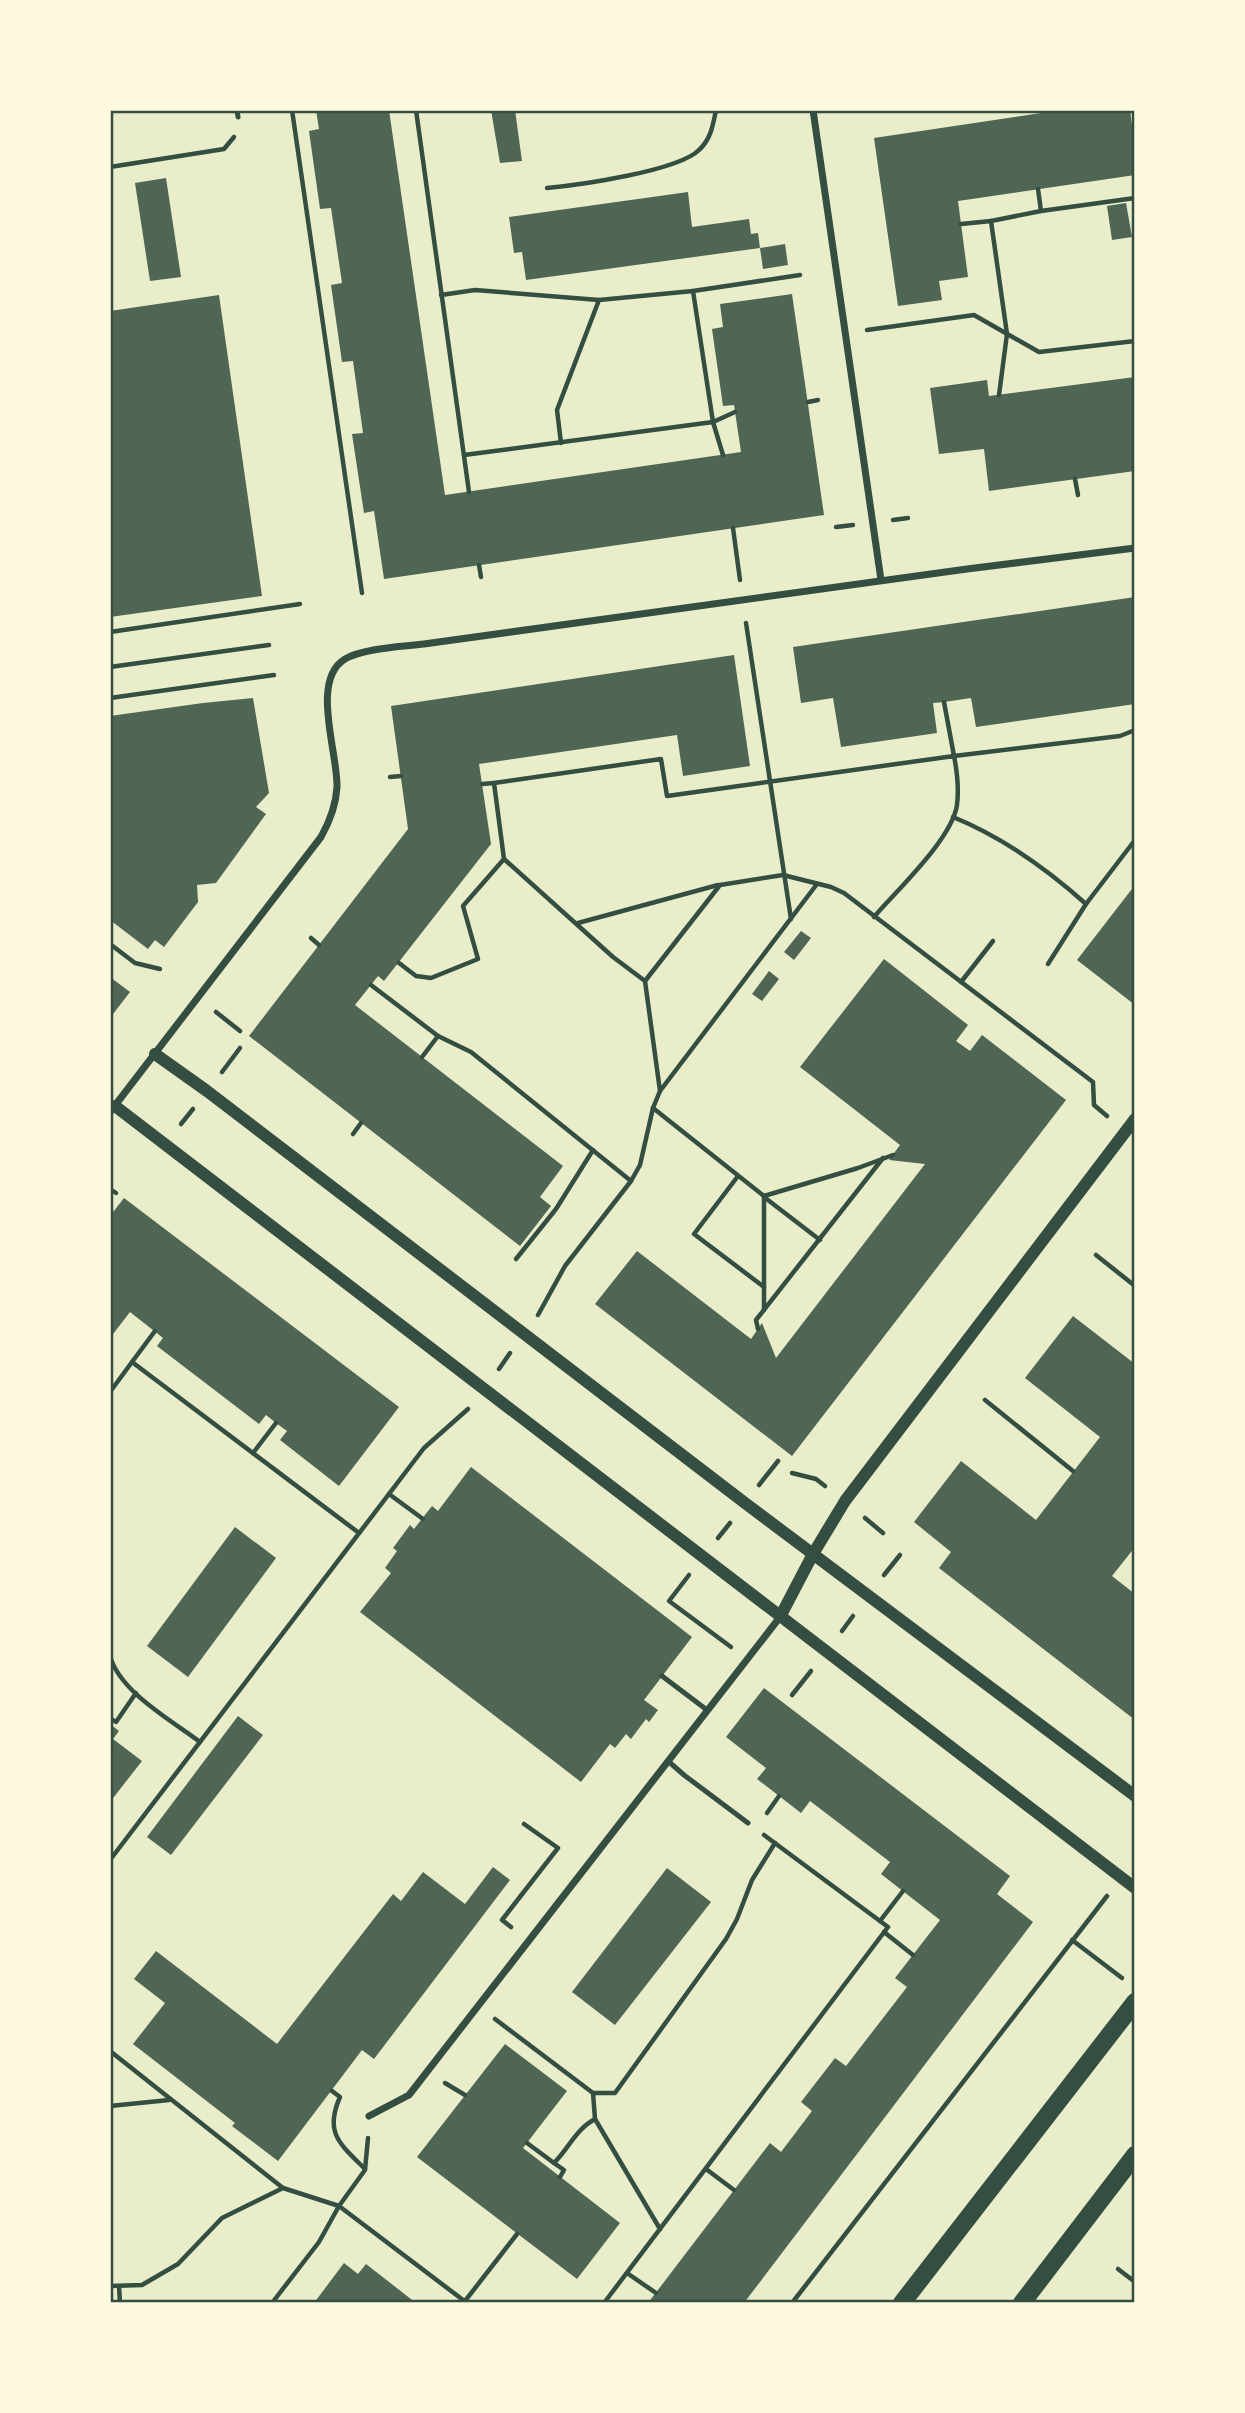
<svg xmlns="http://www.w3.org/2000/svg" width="1245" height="2413" font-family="Roboto,sans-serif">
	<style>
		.building { fill: #4f6655 }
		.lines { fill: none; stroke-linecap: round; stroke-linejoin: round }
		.path { stroke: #344e41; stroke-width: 4.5 }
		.service { stroke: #344e41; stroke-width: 5 }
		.minor { stroke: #344e41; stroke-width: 7 }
		.tertiary { stroke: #344e41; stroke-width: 12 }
		.primary { stroke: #344e41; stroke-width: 18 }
		.neatline { fill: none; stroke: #344e41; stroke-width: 2.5 }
	</style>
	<rect width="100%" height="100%" fill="#e9edc9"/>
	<!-- building -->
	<g class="building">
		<path d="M 316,110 L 389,110 L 445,495 L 741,452 L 734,405 L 723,406 L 712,329 L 723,327 L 720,304 L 792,294 L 824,515 L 384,579 L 374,511 L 364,513 L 352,434 L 363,433 L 353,361 L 342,362 L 331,285 L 342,283 L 331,208 L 320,209 L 309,131 L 319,129 Z"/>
		<path d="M 491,110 L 515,110 L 522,161 L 500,163 Z"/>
		<path d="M 1062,110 L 1130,110 L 1135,147 L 1135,175 L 958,201 L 968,277 L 939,281 L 942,300 L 898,306 L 874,138 Z"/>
		<path d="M 166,178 L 181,277 L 150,281 L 135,183 Z"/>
		<path d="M 688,192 L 692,227 L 749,219 L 751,234 L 758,233 L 760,248 L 526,280 L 522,252 L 514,253 L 509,217 Z"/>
		<path d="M 1126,203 L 1132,237 L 1112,240 L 1107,206 Z"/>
		<path d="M 785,244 L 788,265 L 763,269 L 760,248 Z"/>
		<path d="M 219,295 L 262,596 L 110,617 L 110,311 Z"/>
		<path d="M 1135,377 L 1135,471 L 989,491 L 984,449 L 939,454 L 930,388 L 987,380 L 989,396 Z"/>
		<path d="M 1135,597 L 1135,704 L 976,727 L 971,698 L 944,702 L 933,703 L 937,733 L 841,747 L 833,698 L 801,703 L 793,647 Z"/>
		<path d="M 734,655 L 750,766 L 683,776 L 677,735 L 479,764 L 491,844 L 384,981 L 378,976 L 355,1005 L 563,1166 L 540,1197 L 551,1206 L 520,1246 L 249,1036 L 408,829 L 391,706 Z"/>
		<path d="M 253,698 L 269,793 L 256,807 L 266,814 L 216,883 L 197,885 L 198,902 L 164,947 L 155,940 L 148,949 L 110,920 L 110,716 L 203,703 Z"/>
		<path d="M 1135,885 L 1135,1005 L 1077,960 Z"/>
		<path d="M 801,931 L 811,938 L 794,960 L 784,952 Z"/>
		<path d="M 884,959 L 968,1025 L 956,1041 L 970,1051 L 982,1035 L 1066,1100 L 792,1456 L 595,1304 L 637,1251 L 751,1339 L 762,1323 L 776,1358 L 925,1164 L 889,1160 L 900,1145 L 800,1067 Z"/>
		<path d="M 769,971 L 779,979 L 762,1001 L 752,994 Z"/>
		<path d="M 110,977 L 130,992 L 110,1018 Z"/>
		<path d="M 124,1198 L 399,1407 L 339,1486 L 280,1440 L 287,1431 L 276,1423 L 266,1415 L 259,1424 L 157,1346 L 163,1338 L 130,1312 L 110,1338 L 110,1216 Z"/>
		<path d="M 1073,1316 L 1135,1364 L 1135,1547 L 1112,1576 L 1135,1594 L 1135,1720 L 939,1568 L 951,1552 L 914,1522 L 961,1461 L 1036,1520 L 1100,1437 L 1025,1378 Z"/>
		<path d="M 471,1467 L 692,1637 L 644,1700 L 658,1710 L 649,1722 L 646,1719 L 631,1739 L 626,1734 L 615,1748 L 610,1744 L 581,1782 L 360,1612 L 391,1573 L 385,1568 L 397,1551 L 393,1548 L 410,1525 L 414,1529 L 432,1506 L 438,1511 Z"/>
		<path d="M 235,1527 L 276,1558 L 188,1677 L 147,1646 Z"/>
		<path d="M 764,1688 L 1010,1876 L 997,1894 L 1033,1922 L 744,2303 L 648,2303 L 770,2143 L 781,2152 L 812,2111 L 801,2102 L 835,2058 L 846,2066 L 907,1987 L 895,1978 L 940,1920 L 881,1874 L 890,1862 L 810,1801 L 801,1813 L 757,1779 L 766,1768 L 726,1737 Z"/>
		<path d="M 238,1716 L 263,1735 L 171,1855 L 147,1837 Z"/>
		<path d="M 110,1724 L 119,1731 L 113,1739 L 142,1761 L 110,1802 Z"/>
		<path d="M 493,1867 L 510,1880 L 374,2059 L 362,2050 L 278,2161 L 232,2126 L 235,2123 L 133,2044 L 165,2003 L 134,1979 L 156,1951 L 277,2044 L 393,1894 L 401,1901 L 423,1872 L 465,1904 Z"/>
		<path d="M 667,1868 L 711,1902 L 615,2025 L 572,1992 Z"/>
		<path d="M 505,2044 L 567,2091 L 523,2148 L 620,2223 L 577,2279 L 417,2157 Z"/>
		<path d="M 344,2263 L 358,2274 L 366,2264 L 416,2303 L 314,2303 Z"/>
	</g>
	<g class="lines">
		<!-- path -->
		<g class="path">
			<path d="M 292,110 L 362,593"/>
			<path d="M 416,110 L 469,492"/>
			<path d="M 110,167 L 224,149 L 234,137"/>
			<path d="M 547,188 C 579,185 678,171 699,150 C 711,139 713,125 716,110"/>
			<path d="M 1038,189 L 1041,211"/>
			<path d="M 961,224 L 991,221"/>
			<path d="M 441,295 L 475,290 L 599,300"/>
			<path d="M 867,330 L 974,315 L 1039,352 L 1135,341"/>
			<path d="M 999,395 L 1007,334 L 991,221 L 1041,211 L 1135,198"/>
			<path d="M 808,402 L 818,400"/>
			<path d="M 561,443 L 557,410 L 599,300 L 693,291"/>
			<path d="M 464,455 L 713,422 L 735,412"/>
			<path d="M 723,455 L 713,422 L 693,291 L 800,275"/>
			<path d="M 1075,479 L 1078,495"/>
			<path d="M 893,520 L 908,518"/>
			<path d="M 836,527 L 853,525"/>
			<path d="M 733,528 L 740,580"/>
			<path d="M 479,565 L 481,577"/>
			<path d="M 746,623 L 791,919"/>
			<path d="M 110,632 L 300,604"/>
			<path d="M 110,667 L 269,645"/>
			<path d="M 110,698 L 274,675"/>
			<path d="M 944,702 L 954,756 L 1120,736 L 1135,730"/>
			<path d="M 390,777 L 401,776"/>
			<path d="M 482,784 L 494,783"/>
			<path d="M 953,817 C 1002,837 1047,869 1086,904"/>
			<path d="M 504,859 L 613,957 L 645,981"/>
			<path d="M 578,923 L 718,885"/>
			<path d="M 311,938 L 319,945"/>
			<path d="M 110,944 L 135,963 L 160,969"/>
			<path d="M 399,963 L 416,976 L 431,978 L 478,959 L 463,906 L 504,859 L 494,783 L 661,759 L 667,796 L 954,756 C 957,771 959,789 957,805 C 952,839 897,890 874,917"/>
			<path d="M 1048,964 L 1086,904 L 1135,840"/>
			<path d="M 961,982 L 993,941"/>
			<path d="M 371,985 L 438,1036 L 471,1052 L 631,1181"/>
			<path d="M 216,1012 L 240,1031"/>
			<path d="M 422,1057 L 438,1036"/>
			<path d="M 222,1072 L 240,1048"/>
			<path d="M 660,1091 L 645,981 L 720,885 L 783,875 L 831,887 L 844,893 L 1093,1082 L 1094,1105 L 1107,1116"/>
			<path d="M 653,1108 L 764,1196 L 764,1310"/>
			<path d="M 181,1124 L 193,1109"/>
			<path d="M 353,1134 L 361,1123"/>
			<path d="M 738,1176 L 694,1234 L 764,1287"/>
			<path d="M 110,1189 L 116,1193"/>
			<path d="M 764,1196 L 858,1168 L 893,1155"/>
			<path d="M 764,1197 L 820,1240"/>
			<path d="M 1096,1255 L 1135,1286"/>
			<path d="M 516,1259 L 556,1209 L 593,1150"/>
			<path d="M 538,1315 L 565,1266 L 631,1181 L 640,1165 L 653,1108 L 660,1091 L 817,884"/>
			<path d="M 758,1329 L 756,1320 L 883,1158"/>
			<path d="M 132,1362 L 155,1331"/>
			<path d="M 499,1369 L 510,1353"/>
			<path d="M 110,1392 L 132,1362 L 359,1533"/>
			<path d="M 985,1400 L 1073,1471"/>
			<path d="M 253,1453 L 276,1423"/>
			<path d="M 792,1473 L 816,1479 L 825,1486"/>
			<path d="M 759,1485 L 778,1461"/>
			<path d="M 389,1494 L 423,1519"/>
			<path d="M 865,1518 L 883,1533"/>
			<path d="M 718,1538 L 730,1523"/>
			<path d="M 689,1575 L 669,1601 L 731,1647"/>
			<path d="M 884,1575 L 900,1555"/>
			<path d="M 842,1631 L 853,1616"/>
			<path d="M 110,1656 C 120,1692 171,1720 200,1742"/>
			<path d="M 792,1695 L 811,1671"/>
			<path d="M 110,1718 L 116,1722 L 136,1693"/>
			<path d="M 767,1813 L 779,1796"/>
			<path d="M 110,1860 L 424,1448 L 468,1409"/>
			<path d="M 880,1921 L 903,1891"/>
			<path d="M 511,1927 L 502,1920 L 558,1848 L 524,1824"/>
			<path d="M 884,1932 L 913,1955"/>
			<path d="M 1072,1940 L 1122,1978"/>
			<path d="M 495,2019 L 593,2093 L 595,2119 L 660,2229"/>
			<path d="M 110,2051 L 283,2188 L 339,2206 L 467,2303"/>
			<path d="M 445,2083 L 465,2095"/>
			<path d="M 332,2091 L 340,2097 C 324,2133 340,2144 365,2169"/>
			<path d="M 593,2093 L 615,2093 L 726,1939 L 737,1919 L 752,1880 L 775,1843"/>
			<path d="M 110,2106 L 169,2100"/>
			<path d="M 527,2143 L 554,2163"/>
			<path d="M 706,2169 L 734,2190"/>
			<path d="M 560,2177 L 564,2170 L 554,2163 C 569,2148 576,2129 595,2119"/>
			<path d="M 1118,2269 L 1135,2282"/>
			<path d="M 627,2273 L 656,2293"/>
			<path d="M 110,2286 L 142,2285 L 178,2264 L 222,2218 L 283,2188"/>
			<path d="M 119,2286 L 120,2303"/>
			<path d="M 465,2301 L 517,2234"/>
			<path d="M 272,2303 L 319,2242 L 339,2206 L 365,2170 L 368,2138"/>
			<path d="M 604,2303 L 888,1927 L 764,1835"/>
			<path d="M 792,2303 L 1107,1896"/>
		</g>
		<!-- service -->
		<g class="service">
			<path d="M 237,110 L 238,117"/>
			<path d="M 662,1676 L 707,1710"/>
			<path d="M 668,1761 L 684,1775 L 748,1823"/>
		</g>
		<!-- minor -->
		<g class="minor">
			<path d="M 813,110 L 881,580"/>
			<path d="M 110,1112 L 321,837 C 330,821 336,806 337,787 C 338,753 310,680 345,659 C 364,648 401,647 424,644 L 967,569 L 1135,548"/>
			<path d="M 369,2116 L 409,2095 L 780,1617"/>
		</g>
		<!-- tertiary -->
		<g class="tertiary">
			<path d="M 155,1054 L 207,1091 L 745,1503 L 1135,1796"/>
			<path d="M 115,1106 L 1135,1888"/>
			<path d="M 780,1617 L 813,1554 L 845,1501 L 1135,1119"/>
		</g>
		<!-- primary -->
		<g class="primary">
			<path d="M 902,2303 L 1135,2002"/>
			<path d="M 1022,2303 L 1135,2155"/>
		</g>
	</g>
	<!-- border -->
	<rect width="1245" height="2413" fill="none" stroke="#fefae0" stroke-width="224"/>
	<rect x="112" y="112" width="1021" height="2189" class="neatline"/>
</svg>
